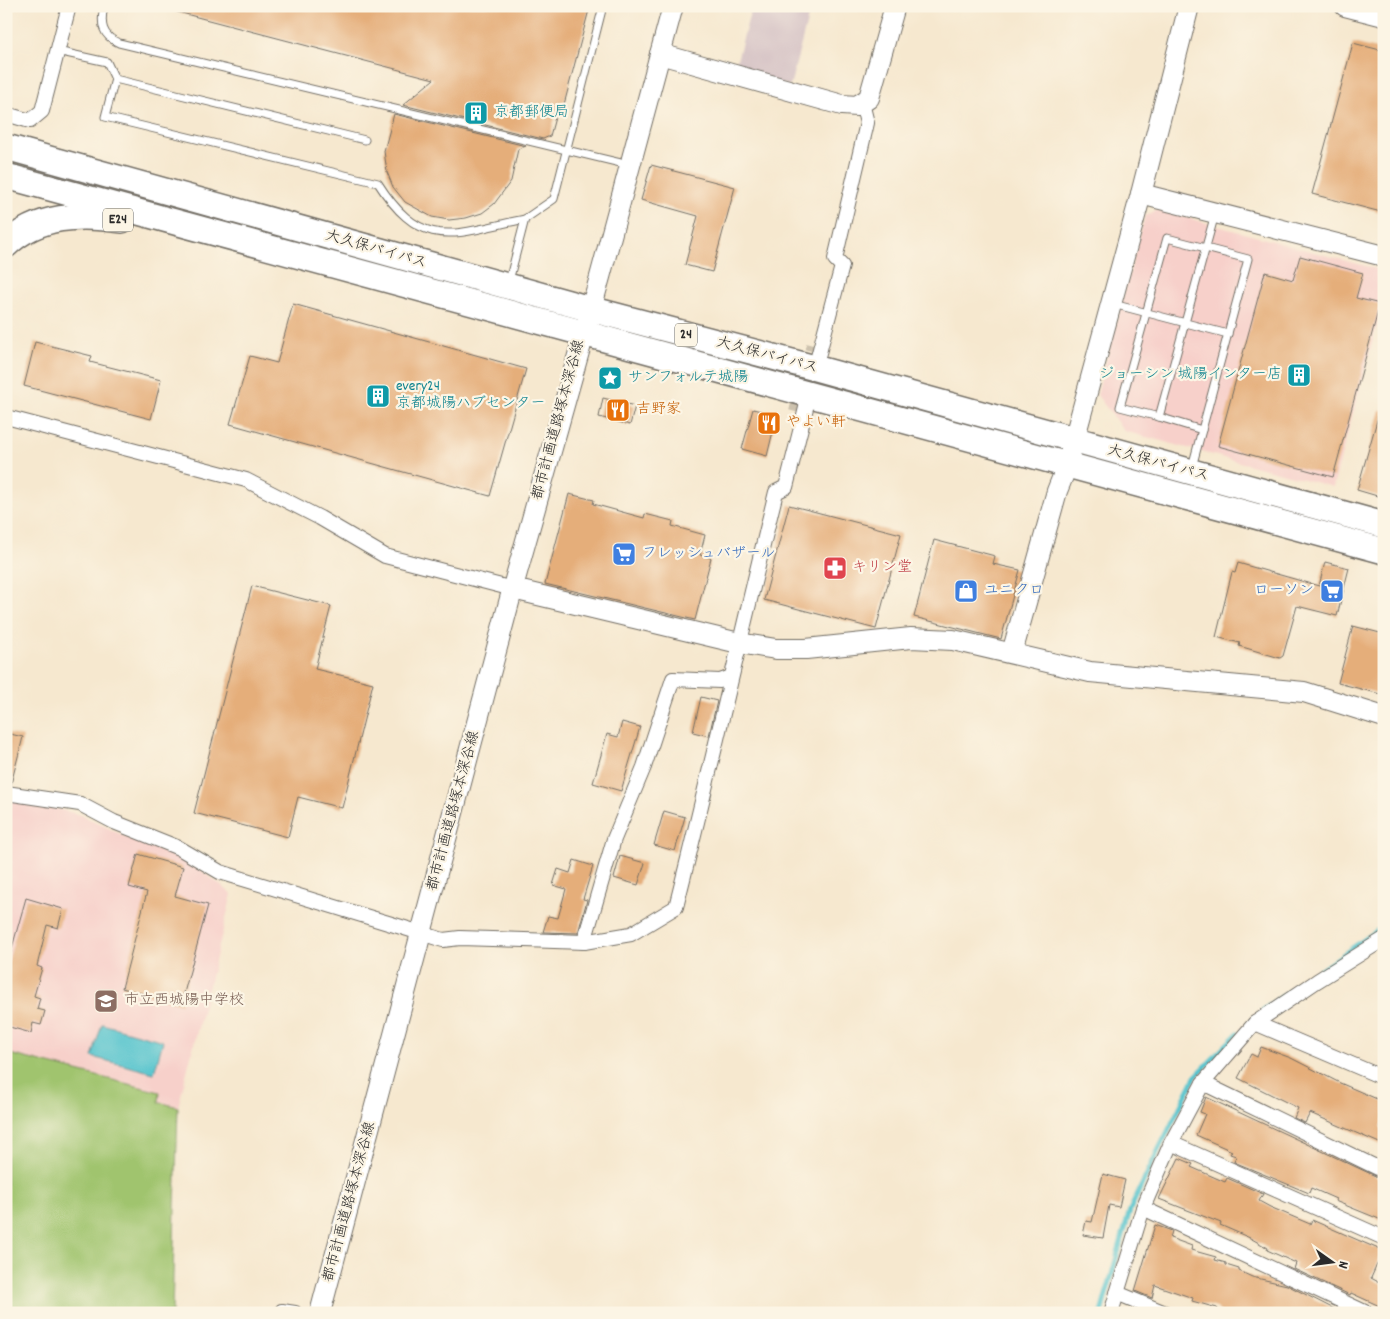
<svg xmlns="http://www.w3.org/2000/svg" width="1390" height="1319" font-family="Dekko,'Klee One',sans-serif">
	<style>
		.built { fill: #f7d0ca }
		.industrial { fill: #d2bec2 }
		.green { fill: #a0c46e; stroke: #66784c }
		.water { fill: #57c4ce; stroke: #41787c }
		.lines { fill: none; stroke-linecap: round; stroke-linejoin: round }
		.stream { stroke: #57c4ce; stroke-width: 5 }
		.building { fill: #e5ae7a }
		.street-tunnel { stroke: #cdc2ae; stroke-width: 14; stroke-dasharray: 14 7; stroke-linecap: butt }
		.lane-casing { stroke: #726d64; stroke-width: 9 }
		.street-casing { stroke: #726d64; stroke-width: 16 }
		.secondary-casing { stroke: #726d64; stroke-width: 22 }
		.highway-casing { stroke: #726d64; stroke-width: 28 }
		.lane { stroke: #fff; stroke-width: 7 }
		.street { stroke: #fff; stroke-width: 14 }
		.secondary { stroke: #fff; stroke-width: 20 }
		.highway { stroke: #fff; stroke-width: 25 }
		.labels { text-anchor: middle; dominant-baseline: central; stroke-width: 4.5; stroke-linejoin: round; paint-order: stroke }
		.shield { fill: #fcf5e5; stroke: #6a6863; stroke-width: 1 }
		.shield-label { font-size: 14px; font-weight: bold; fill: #2b2b2b }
		.culture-label { font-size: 15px; fill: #0d838f; stroke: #fcf5e5; text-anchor: start }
		.street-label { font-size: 15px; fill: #2b2b2b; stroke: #fcf5e5 }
		.food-label { font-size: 15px; fill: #c56008; stroke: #fcf5e5; text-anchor: start }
		.shop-label { font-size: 15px; fill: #366cbe; stroke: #fcf5e5; text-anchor: start }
		.health-label { font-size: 15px; fill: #be3a42; stroke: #fcf5e5; text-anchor: start }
		.education-label { font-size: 15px; fill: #785e54; stroke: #fcf5e5; text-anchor: start }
	</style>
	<rect width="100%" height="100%" fill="#fcf5e5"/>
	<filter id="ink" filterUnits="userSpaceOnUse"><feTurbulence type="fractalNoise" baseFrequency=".02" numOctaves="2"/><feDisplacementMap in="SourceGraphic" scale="10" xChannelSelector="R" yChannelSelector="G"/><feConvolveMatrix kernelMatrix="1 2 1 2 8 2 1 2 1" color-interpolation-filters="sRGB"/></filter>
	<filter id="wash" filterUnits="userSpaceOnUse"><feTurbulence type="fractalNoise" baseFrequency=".0096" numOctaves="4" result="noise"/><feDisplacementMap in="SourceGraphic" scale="20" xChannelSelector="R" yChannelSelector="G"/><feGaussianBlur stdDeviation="1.12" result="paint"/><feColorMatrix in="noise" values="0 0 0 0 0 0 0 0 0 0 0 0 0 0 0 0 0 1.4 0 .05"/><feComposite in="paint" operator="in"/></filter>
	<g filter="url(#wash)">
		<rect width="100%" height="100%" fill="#f6e8cf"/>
		<!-- built -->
		<g class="built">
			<path d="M 1158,210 L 1384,271 L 1384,299 L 1333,487 L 1124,431 L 1097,395 L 1145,216 Z"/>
			<path d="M 6,796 L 81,815 L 137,842 L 185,858 L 232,894 L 178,1107 L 172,1313 L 6,1313 Z"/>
		</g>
		<!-- industrial -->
		<path class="industrial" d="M 752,6 L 811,6 L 790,86 L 734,71 Z"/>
		<!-- green -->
		<path class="green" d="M 6,1053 L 160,1092 L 159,1102 L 178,1107 L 172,1313 L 6,1313 Z"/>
		<!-- water -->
		<path class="water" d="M 102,1024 L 163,1041 L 154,1073 L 92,1057 Z"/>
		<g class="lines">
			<!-- stream -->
			<g class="stream">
				<path d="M 1263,1010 L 1384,926"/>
				<path d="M 1101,1313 L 1130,1210 L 1156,1155 L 1195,1077 L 1237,1034"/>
			</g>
		</g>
		<g id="blocks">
			<!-- building -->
			<g class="building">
				<path d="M 175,6 L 590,6 L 562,112 L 557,110 L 550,136 L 543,139 L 403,105 L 434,79 L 174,11 Z"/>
				<path d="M 1353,43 L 1384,51 L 1384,203 L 1381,212 L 1312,194 Z"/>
				<path d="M 394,114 L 526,146 L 518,149 L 511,181 L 494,204 L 482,213 L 466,218 L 449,220 L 432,217 L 405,202 L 393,187 L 387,172 L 384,151 Z"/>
				<path d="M 651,165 L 735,187 L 712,272 L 685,265 L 698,216 L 641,200 Z"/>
				<path d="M 1300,256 L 1363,273 L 1356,298 L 1380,304 L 1333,477 L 1218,446 L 1265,272 L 1293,280 Z"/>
				<path d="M 293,304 L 526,369 L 490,496 L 230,424 L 250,356 L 277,363 Z"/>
				<path d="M 35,342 L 92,356 L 90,362 L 161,380 L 151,419 L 24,386 Z"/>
				<path d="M 603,398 L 635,406 L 630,425 L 599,417 Z"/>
				<path d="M 753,409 L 777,415 L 767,456 L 742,449 Z"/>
				<path d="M 1380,410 L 1384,410 L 1384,498 L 1357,490 Z"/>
				<path d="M 569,494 L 594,500 L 593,504 L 644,518 L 645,514 L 673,521 L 672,526 L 705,535 L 700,555 L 711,558 L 695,620 L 545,584 Z"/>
				<path d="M 789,505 L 901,534 L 876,629 L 764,600 Z"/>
				<path d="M 934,540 L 995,556 L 993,564 L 1020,570 L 1001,639 L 914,617 Z"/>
				<path d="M 1325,562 L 1349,568 L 1337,616 L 1297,606 L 1283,656 L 1280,658 L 1239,646 L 1240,643 L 1216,637 L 1232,572 L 1235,573 L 1238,563 L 1319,586 Z"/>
				<path d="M 252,586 L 331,606 L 315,669 L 373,683 L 342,808 L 298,797 L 288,837 L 194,813 Z"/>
				<path d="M 1353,626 L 1384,634 L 1384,695 L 1338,683 Z"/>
				<path d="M 701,697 L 717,701 L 709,736 L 693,732 Z"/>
				<path d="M 622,722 L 640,727 L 621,791 L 593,783 L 607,734 L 618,737 Z"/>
				<path d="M 6,733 L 23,737 L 11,784 L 6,783 Z"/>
				<path d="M 664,811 L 685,817 L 675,851 L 654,845 Z"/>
				<path d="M 138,854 L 183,867 L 175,896 L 208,905 L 181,1004 L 122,988 L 147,892 L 129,887 Z"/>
				<path d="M 620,856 L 645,863 L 638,885 L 614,878 Z"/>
				<path d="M 574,860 L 593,866 L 583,899 L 587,900 L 578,933 L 543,932 L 548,916 L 558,918 L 566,889 L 553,885 L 558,869 L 570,873 Z"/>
				<path d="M 26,898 L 63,909 L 58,928 L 47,925 L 37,966 L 42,968 L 34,996 L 40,998 L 37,1009 L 45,1011 L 41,1025 L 33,1023 L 31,1033 L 6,1026 L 6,969 Z"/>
				<path d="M 1261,1047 L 1291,1058 L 1340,1083 L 1384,1102 L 1384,1118 L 1380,1127 L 1384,1129 L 1384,1145 L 1310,1113 L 1305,1123 L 1294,1118 L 1298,1108 L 1238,1078 L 1251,1054 L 1257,1057 Z"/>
				<path d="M 1206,1097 L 1384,1180 L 1384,1221 L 1335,1201 L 1336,1199 L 1311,1188 L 1309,1193 L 1234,1162 L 1236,1156 L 1230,1154 L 1232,1151 L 1196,1135 L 1205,1114 L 1200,1112 Z"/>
				<path d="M 1179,1158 L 1193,1164 L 1191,1167 L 1225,1182 L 1227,1178 L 1263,1194 L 1259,1201 L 1270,1207 L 1310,1224 L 1312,1220 L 1383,1251 L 1371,1278 L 1384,1285 L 1384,1308 L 1351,1293 L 1350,1295 L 1294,1269 L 1296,1263 L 1267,1250 L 1268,1248 L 1250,1238 L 1220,1225 L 1221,1223 L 1159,1199 Z"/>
				<path d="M 1103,1174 L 1125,1180 L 1119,1207 L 1109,1205 L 1103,1238 L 1083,1235 L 1086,1221 L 1092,1222 Z"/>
				<path d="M 1155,1225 L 1172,1231 L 1170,1238 L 1192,1246 L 1191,1250 L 1216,1257 L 1215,1260 L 1226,1263 L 1226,1265 L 1239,1269 L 1239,1271 L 1252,1277 L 1287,1285 L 1342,1313 L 1221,1313 L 1217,1308 L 1192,1301 L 1193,1298 L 1155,1285 L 1152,1298 L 1135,1291 Z"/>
			</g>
		</g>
	</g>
	<g filter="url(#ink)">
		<use href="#blocks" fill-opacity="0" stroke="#726d64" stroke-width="1"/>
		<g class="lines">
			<!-- street-tunnel -->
			<path class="street-tunnel" d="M 796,412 L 813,345"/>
			<!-- lane casing -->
			<g class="lane-casing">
				<g id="lane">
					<path d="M 104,6 C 100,24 102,36 119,43 L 629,165"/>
					<path d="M 57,51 L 107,62 L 115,79 L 365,140"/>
					<path d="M 115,79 L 105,117 L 378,183 C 423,254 455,233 525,219"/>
					<path d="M 509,281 L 525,219 L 554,199 L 603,6"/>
					<path d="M 1113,304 L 1228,334"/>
					<path d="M 1159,417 L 1120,407 L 1167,238 L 1248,259 L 1192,467"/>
					<path d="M 1202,430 L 1159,417 L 1215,214"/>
				</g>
			</g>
			<!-- street casing -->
			<g class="street-casing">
				<g id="street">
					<path d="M 6,114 L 30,121 L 42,111 L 69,6"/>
					<path d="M 815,368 L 842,266 L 835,259 L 867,123 L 862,103"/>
					<path d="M 6,417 L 246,480 L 320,518 L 385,556 L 513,589"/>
					<path d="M 6,793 L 80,804 L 114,822 L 179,848 L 220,872 L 421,933 L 443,940 L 460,938 L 584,942 L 631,934 L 676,907 C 711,769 742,630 776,492 L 786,487 L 809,396"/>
					<path d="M 584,942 L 614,839 L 644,767 L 673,679 L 720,681 L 731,677"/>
					<path d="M 1255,1023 L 1384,1078"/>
					<path d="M 1203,1083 L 1384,1171"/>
					<path d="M 1171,1143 L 1384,1238"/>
					<path d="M 1143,1208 L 1367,1313"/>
					<path d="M 1117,1293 L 1165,1313"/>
					<path d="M 281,1313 L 282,1311 L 295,1313"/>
					<path d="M 1111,1313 L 1143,1208 L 1171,1143 L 1203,1083 L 1255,1023 L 1317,981 L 1384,939"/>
				</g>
			</g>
			<!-- secondary casing -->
			<g class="secondary-casing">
				<g id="secondary">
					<path d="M 1345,6 L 1384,16"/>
					<path d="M 660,54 L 842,105 L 857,106 L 869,98 L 895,6"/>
					<path d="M 1141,194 L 1384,256"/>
					<path d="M 513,589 L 739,643 L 776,649 L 806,649 L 911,638 L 953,640 L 1090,672 L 1304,692 L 1384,717"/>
					<path d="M 1012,653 L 1057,491 L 1067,466 L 1141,194 L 1189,6"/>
					<path d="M 320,1313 L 516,576 L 600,277 L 673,6"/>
				</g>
			</g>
			<!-- highway casing -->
			<g class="highway-casing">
				<g id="highway">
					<path d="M 6,147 L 590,309 L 815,368 L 1384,525"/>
					<path d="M 6,176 L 1384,551"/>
					<path d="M 6,245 C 38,214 81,214 122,220"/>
				</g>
			</g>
			<!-- lane -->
			<use href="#lane" class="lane"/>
			<!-- street -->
			<use href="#street" class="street"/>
			<!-- secondary -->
			<use href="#secondary" class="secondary"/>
			<!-- highway -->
			<use href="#highway" class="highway"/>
		</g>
	</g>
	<!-- icons -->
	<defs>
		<g id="building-square" transform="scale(1.25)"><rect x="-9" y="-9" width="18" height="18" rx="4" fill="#0f9aa8" stroke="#fcf5e5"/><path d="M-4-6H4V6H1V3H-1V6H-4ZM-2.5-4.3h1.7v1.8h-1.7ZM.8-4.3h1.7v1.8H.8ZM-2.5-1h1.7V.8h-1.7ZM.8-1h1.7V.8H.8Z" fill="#fff"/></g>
		<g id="sight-square" transform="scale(1.25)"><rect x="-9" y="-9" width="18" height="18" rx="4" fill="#0f9aa8" stroke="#fcf5e5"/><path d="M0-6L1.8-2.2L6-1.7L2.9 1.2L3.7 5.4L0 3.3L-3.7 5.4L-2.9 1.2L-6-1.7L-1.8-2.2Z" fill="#fff"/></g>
		<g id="restaurant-square" transform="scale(1.25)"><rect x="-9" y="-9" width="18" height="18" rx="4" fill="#e8710a" stroke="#fcf5e5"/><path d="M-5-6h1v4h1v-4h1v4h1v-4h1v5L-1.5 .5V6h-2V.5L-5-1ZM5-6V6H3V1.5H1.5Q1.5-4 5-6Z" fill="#fff"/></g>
		<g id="supermarket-square" transform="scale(1.25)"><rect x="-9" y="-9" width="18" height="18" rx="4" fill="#3f7fe0" stroke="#fcf5e5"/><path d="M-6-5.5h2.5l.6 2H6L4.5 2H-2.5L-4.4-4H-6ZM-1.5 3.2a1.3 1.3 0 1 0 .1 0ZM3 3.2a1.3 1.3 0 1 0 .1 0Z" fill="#fff"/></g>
		<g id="pharmacy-square" transform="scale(1.25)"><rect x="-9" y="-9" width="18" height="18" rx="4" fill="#e0444e" stroke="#fcf5e5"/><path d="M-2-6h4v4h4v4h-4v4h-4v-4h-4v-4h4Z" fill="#fff"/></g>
		<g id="shop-square" transform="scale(1.25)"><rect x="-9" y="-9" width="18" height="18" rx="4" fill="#3f7fe0" stroke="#fcf5e5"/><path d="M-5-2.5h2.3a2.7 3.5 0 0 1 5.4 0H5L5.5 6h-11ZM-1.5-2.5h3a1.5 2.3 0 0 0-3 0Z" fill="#fff"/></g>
		<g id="school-square" transform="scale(1.25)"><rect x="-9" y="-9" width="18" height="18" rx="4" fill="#8d6e63" stroke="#fcf5e5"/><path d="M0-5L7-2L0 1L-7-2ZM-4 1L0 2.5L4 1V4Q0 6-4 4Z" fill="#fff"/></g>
	</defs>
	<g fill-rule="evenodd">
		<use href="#building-square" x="476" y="113"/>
		<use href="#building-square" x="1299" y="375"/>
		<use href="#sight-square" x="610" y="378"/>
		<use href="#building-square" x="378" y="396"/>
		<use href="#restaurant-square" x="618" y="410"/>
		<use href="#restaurant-square" x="769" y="423"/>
		<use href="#supermarket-square" x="624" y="554"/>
		<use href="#pharmacy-square" x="835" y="568"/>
		<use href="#shop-square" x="966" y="591"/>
		<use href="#supermarket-square" x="1332" y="591"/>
		<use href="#school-square" x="106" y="1001"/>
	</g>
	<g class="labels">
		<!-- shield labels -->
		<g class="shield">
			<rect x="103" y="208.5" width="30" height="23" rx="4"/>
			<rect x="675" y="323.5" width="22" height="23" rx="4"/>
		</g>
		<g class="shield-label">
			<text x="118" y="220">E24</text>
			<text x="686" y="335">24</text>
		</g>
		<!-- culture labels -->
		<g class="culture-label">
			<text x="494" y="113">京都郵便局</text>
			<text x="1282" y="375" text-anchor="end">ジョーシン 城陽インター店</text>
			<text x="628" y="378">サンフォルテ城陽</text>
			<text x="396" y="387">every24<tspan x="396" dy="17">京都城陽ハブセンター</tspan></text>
		</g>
		<!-- street labels -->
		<g class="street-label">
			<text transform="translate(376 250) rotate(16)">大久保バイパス</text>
			<text transform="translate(767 356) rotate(15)">大久保バイパス</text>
			<text transform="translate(559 420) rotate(-75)">都市計画道路塚本深谷線</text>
			<text transform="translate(1158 464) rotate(15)">大久保バイパス</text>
			<text transform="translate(454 811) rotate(-75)">都市計画道路塚本深谷線</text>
			<text transform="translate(350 1202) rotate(-75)">都市計画道路塚本深谷線</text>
		</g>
		<!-- food labels -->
		<g class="food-label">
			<text x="636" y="410">吉野家</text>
			<text x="786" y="423">やよい軒</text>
		</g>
		<!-- shop labels -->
		<g class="shop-label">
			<text x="642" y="554">フレッシュバザール</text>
			<text x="984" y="591">ユニクロ</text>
			<text x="1314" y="591" text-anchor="end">ローソン</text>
		</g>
		<!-- health labels -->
		<g class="health-label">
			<text x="852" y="568">キリン堂</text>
		</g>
		<!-- education labels -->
		<g class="education-label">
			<text x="124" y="1001">市立西城陽中学校</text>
		</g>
	</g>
	<!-- margin -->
	<rect width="1390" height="1319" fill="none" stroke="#fcf5e5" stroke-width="25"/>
	<!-- north arrow -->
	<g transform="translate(1332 1262) rotate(104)" stroke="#fcf5e5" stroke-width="4" paint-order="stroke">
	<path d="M0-4L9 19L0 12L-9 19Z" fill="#2b2b2b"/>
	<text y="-8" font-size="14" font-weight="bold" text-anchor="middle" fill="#2b2b2b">N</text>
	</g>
</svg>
